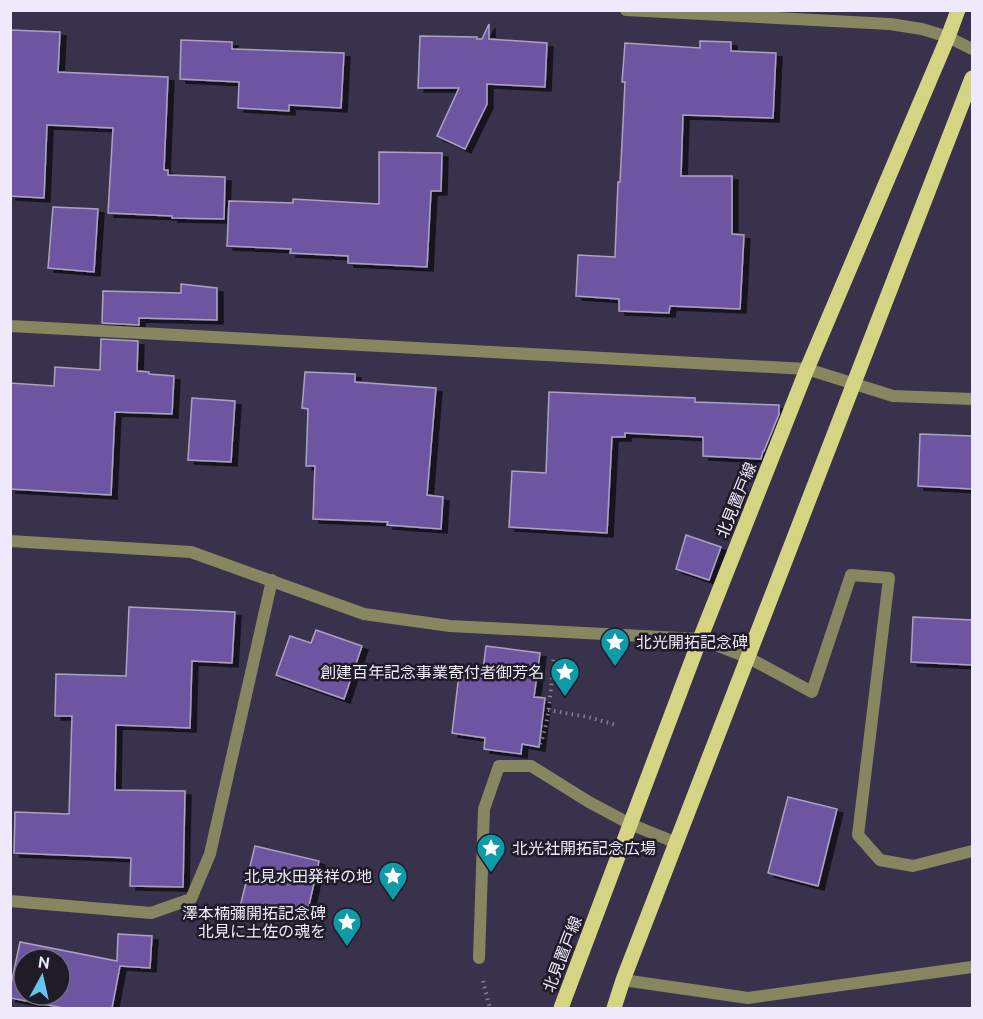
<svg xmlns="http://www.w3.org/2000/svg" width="983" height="1019" font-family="Ubuntu,'Noto Sans JP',sans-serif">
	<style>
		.building { fill: #6e55a2; stroke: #aba2c2; stroke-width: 1.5; fill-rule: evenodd; filter: url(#shadow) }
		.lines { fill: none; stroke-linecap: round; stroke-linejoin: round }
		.path { stroke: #847e94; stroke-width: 4; stroke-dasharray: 1.5 4.5; stroke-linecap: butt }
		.service { stroke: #868660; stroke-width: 12 }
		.minor { stroke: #868660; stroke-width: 12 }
		.primary { stroke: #d5d483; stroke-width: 15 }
		.labels { text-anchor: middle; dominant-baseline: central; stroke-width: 5; stroke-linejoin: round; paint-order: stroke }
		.street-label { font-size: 16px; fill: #eeeafb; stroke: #1f1c28 }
		.poi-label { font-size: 16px; fill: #eeeafb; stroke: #1f1c28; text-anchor: end }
	</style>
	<defs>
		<filter id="shadow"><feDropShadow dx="6" dy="4" stdDeviation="0" flood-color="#0009"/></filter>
	</defs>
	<rect width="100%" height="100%" fill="#39324c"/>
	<!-- building -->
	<g class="building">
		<path d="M 489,24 L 489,39 L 547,43 L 545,87 L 487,84 L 487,104 L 465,149 L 437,136 L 459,88 L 418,88 L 420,36 L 477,37 L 477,39 L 482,39 Z"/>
		<path d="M 10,30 L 60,32 L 58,72 L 168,77 L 164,170 L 168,170 L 168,175 L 225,177 L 224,219 L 172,218 L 172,216 L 108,213 L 113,128 L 47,125 L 44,198 L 10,196 Z"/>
		<path d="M 181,40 L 232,42 L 232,49 L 344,53 L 341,108 L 289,105 L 289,111 L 238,108 L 239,82 L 180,79 Z"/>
		<path d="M 700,41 L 731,42 L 731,51 L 776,53 L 773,118 L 683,115 L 681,176 L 732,176 L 732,234 L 744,235 L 740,309 L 670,306 L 669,313 L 619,311 L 619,299 L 576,296 L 578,255 L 615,257 L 618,182 L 620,182 L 625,82 L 622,82 L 625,43 L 700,48 Z"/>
		<path d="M 379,152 L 442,153 L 441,191 L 431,191 L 427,267 L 348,263 L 348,256 L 290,253 L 291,249 L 227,246 L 229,201 L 293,203 L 293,199 L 379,204 Z"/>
		<path d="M 53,207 L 98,209 L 94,272 L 48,268 Z"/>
		<path d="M 181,284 L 217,288 L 217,320 L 139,318 L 139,325 L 102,323 L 103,291 L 181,293 Z"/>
		<path d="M 101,339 L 138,341 L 137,371 L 149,372 L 149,374 L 174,376 L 172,414 L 115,412 L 111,495 L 10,489 L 10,383 L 54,386 L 55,367 L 100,370 Z"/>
		<path d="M 305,372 L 355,374 L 355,382 L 436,388 L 427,495 L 443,497 L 441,529 L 387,525 L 388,522 L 313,519 L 315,466 L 306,466 L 308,409 L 302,408 Z"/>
		<path d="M 549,392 L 695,398 L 695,402 L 779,405 L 779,414 L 764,451 L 763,451 L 761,459 L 703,456 L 703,437 L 625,433 L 625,437 L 612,437 L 607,533 L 509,527 L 512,471 L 546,473 Z"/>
		<path d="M 192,398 L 235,401 L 231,462 L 188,460 Z"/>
		<path d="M 920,434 L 972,436 L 972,489 L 918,486 Z"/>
		<path d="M 686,535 L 721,547 L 709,580 L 676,569 Z"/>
		<path d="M 129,607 L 235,612 L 232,663 L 192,661 L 190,728 L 116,725 L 115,790 L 185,791 L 183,887 L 130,886 L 131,858 L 14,853 L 15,812 L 69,814 L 72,716 L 55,716 L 56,674 L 126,676 Z"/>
		<path d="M 913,617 L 972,620 L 972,665 L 911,662 Z"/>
		<path d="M 316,630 L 362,646 L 344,699 L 276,675 L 290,636 L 311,643 Z"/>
		<path d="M 486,646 L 540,653 L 534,697 L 545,698 L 539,747 L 522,744 L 521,754 L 484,749 L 485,738 L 452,733 L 460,666 L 483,670 Z"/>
		<path d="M 788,797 L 837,809 L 818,886 L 768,873 Z"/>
		<path d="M 255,846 L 319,861 L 307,914 L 279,907 L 277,916 L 240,907 Z"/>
		<path d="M 118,934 L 152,936 L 150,968 L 120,966 L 112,1008 L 64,1008 L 10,998 L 10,989 L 20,942 L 117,961 ZM 24,959 L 60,959 L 60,995 L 24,995 Z"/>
	</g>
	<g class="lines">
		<!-- path -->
		<g class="path">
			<path d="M 548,710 L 588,717 L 616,725"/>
			<path d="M 540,744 C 550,722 551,681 554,656"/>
			<path d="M 483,981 L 490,1008"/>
		</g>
		<!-- service -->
		<g class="service">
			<path d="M 479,958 L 484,809 L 499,766 L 531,766 L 589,802 L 630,824 L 677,843"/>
			<path d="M 623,980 L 748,998 L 972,967"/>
		</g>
		<!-- minor -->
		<g class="minor">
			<path d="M 626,10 L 890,24 L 922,29 L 948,37 L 972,49"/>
			<path d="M 10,326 L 807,369 L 893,396 L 972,399"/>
			<path d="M 10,541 L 191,552 L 364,614 L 450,626 L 700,639 L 749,658 L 812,692 L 851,575 L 889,578 L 858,835 L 880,860 L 913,866 L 972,851"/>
			<path d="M 10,901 L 151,913 L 191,899 L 210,854 L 272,580"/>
		</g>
		<!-- primary -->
		<g class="primary">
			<path d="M 561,1008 L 700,639 L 807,369 L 948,37 L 958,10"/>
			<path d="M 614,1008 L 623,980 L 972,78"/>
		</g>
	</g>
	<!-- icons -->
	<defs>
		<g id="sight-pin" transform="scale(1.5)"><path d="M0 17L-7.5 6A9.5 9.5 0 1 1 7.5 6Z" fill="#0f9aa8" stroke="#1f1c28"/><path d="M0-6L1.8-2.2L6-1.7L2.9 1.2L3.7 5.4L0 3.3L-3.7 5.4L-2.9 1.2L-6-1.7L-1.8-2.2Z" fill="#fff"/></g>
	</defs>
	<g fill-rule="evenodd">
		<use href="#sight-pin" x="615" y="642"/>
		<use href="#sight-pin" x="565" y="672"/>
		<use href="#sight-pin" x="491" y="848"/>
		<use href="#sight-pin" x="393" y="876"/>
		<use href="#sight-pin" x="347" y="922"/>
	</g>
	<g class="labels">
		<!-- street labels -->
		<g class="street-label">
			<text transform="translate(736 500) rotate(-68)">北見置戸線</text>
			<text transform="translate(562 954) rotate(-69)">北見置戸線</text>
		</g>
		<!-- poi labels -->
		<g class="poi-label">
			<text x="636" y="642" text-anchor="start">北光開拓記念碑</text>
			<text x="544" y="672">創建百年記念事業寄付者御芳名</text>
			<text x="512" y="848" text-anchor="start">北光社開拓記念広場</text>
			<text x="372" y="876">北見水田発祥の地</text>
			<text x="326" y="913">澤本楠彌開拓記念碑<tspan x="326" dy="18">北見に土佐の魂を</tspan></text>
		</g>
	</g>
	<!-- border -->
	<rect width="983" height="1019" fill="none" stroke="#eeeafb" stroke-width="24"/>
	<!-- north arrow -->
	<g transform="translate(42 977) rotate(8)"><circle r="28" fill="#1f1c28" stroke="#726e7c" stroke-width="1.5"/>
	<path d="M0-4.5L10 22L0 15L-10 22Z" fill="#66c4ef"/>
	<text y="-9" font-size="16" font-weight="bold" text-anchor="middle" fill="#eeeafb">N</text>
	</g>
</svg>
